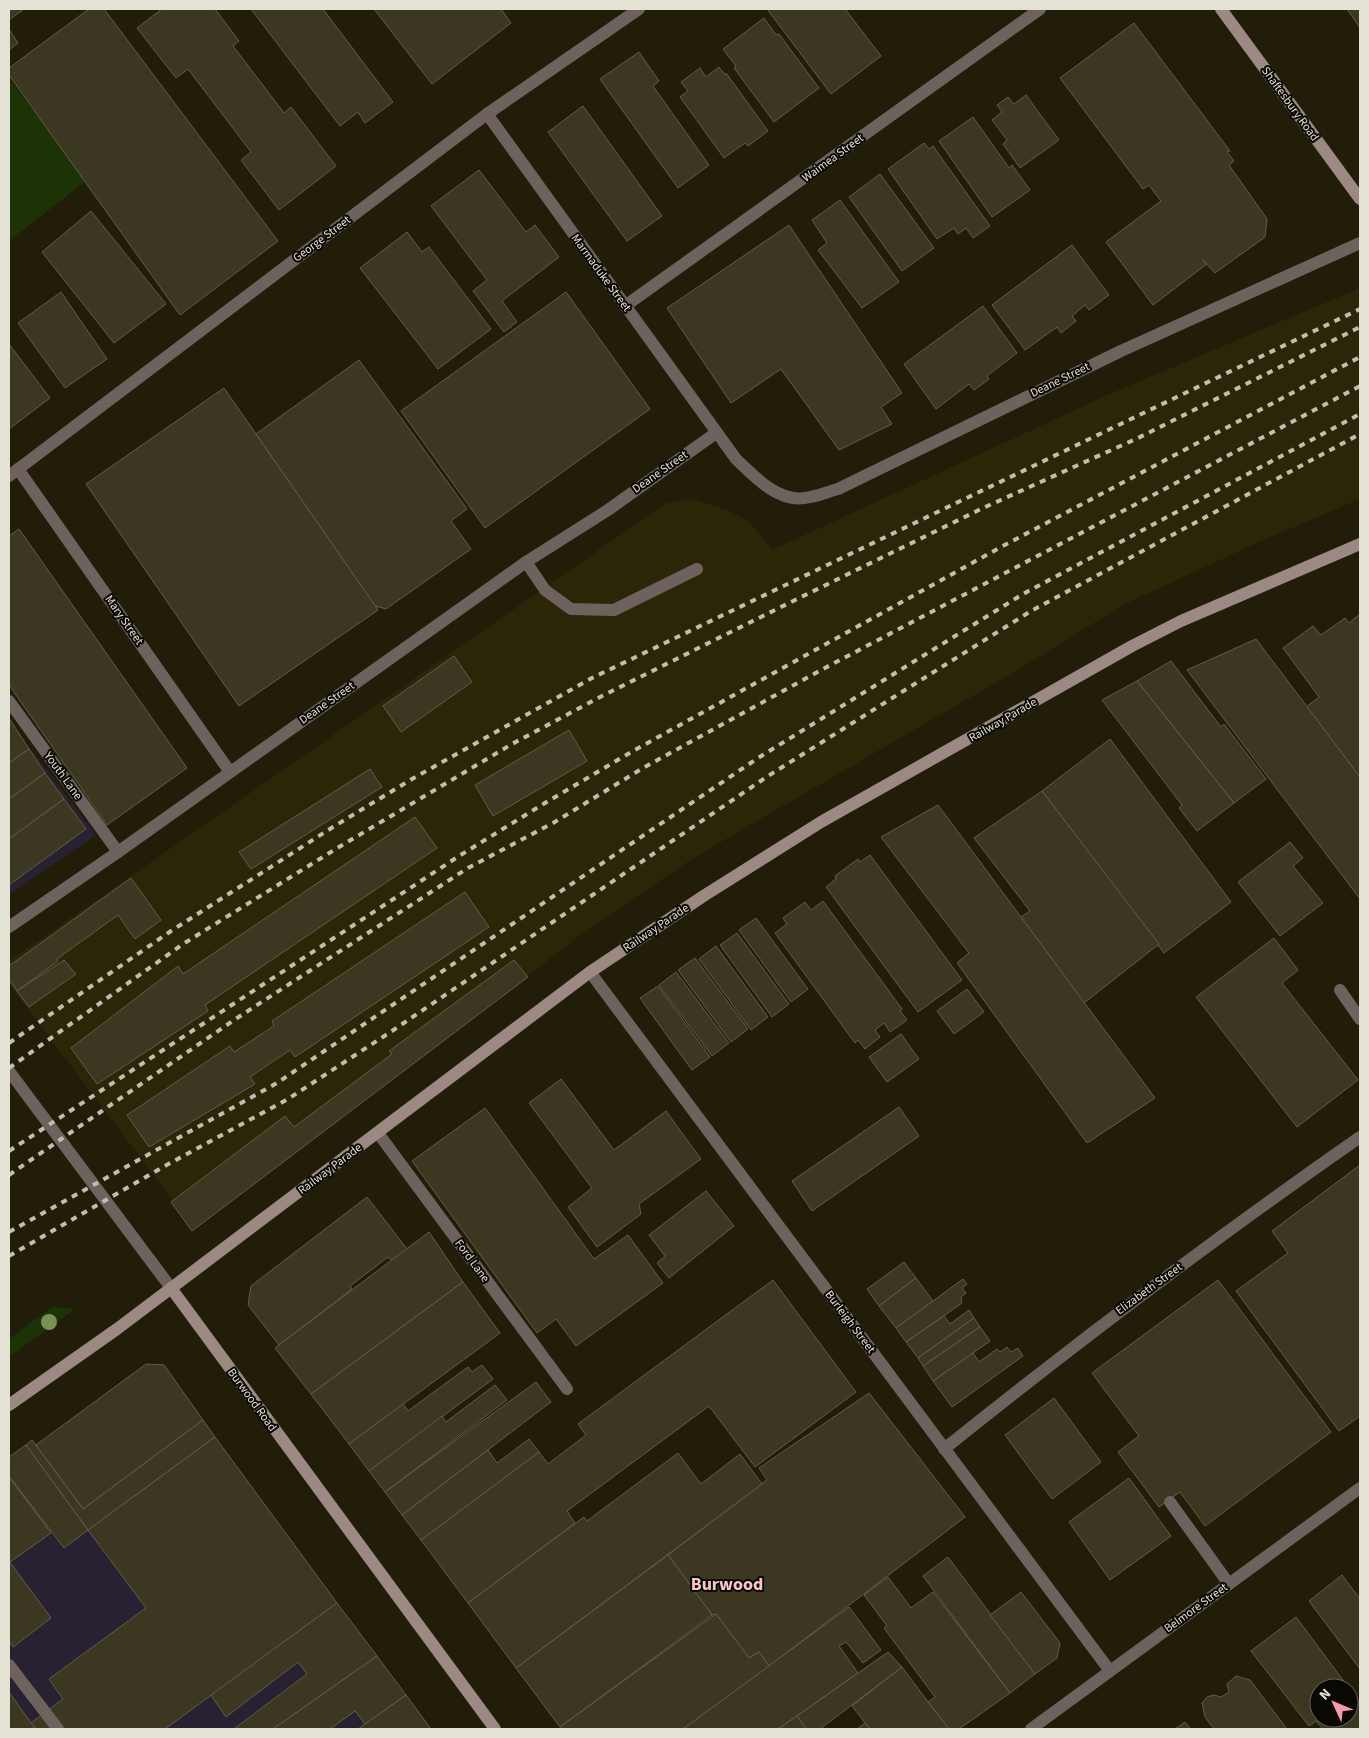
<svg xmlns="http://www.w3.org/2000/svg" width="1369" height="1738" font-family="'Source Sans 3',sans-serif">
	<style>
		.commercial { fill: #272131 }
		.built { fill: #2b2608 }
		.green { fill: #1d3306 }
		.building { fill: #3b3721; stroke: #615e47; fill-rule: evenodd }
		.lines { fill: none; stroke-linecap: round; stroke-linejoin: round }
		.service { stroke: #6d625e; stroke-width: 12 }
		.pedestrian { stroke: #6d625e; stroke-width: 12 }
		.minor { stroke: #6d625e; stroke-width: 12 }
		.tertiary { stroke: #6d625e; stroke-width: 12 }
		.secondary { stroke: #9c8983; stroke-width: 12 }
		.rail { stroke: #c0beaf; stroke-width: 4; stroke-dasharray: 6 6; stroke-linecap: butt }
		.tree { fill: #779256 }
		.labels { text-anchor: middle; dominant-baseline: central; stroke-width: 4; stroke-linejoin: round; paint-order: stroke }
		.street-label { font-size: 12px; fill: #e4e2d5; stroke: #090802 }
		.district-label { font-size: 18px; font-weight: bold; fill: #fac6cf; stroke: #090802 }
	</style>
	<rect width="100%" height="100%" fill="#211d08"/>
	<!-- commercial -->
	<g class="commercial">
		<path d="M 9,720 L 96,835 L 9,895 Z"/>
		<path d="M 203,1420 L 337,1603 L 431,1729 L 9,1729 L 9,1464 L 36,1445 L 83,1509 Z"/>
	</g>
	<!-- built -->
	<path class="built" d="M 1360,288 L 1360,499 L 1261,541 L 1125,604 L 1021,668 L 695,857 L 586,931 L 192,1231 L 167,1193 L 9,984 L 9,961 L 666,503 L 693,499 L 728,510 L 750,522 L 772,550 L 1105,396 Z"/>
	<!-- green -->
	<g class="green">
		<path d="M 9,79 L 87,180 L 9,241 Z"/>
		<path d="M 52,1307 L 75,1309 L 9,1357 L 9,1339 Z"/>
	</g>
	<!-- building -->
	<g class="building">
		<path d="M 9,9 L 24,9 L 9,20 Z"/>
		<path d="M 89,9 L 104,9 L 278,241 L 180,315 L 9,75 L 9,68 Z"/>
		<path d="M 162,9 L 215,9 L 239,41 L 233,46 L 284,113 L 291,107 L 336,166 L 279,210 L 241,160 L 251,152 L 188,69 L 176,78 L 137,28 Z"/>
		<path d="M 251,9 L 323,9 L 393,102 L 365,123 L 358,112 L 340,126 Z"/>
		<path d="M 374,9 L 501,9 L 511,23 L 432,84 Z"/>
		<path d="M 767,9 L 845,9 L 881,56 L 831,94 Z"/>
		<path d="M 1347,9 L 1360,9 L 1360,28 Z"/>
		<path d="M 764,18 L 776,35 L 779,34 L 819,88 L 774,122 L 734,68 L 736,66 L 723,49 Z"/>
		<path d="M 1134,23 L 1230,151 L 1227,152 L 1234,161 L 1229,165 L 1267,219 L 1265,237 L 1215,273 L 1202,259 L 1207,264 L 1153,305 L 1106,242 L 1161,201 L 1149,185 L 1143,189 L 1060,78 Z"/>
		<path d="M 9,29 L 18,43 L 9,50 Z"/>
		<path d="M 639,52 L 659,81 L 653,86 L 709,165 L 678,188 L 600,79 Z"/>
		<path d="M 719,67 L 725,75 L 726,73 L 768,131 L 748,146 L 745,143 L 724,158 L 680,97 L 688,91 L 681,82 L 700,68 L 706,77 Z"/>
		<path d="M 1026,95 L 1059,140 L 1020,168 L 1003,144 L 1007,140 L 992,120 L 1002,112 L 997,105 L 1008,97 L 1014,104 Z"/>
		<path d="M 583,106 L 662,216 L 627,241 L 548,132 Z"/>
		<path d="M 973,117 L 1009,168 L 1012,165 L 1030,190 L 992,217 L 939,141 Z"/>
		<path d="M 924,143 L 929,149 L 933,146 L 990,226 L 973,238 L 966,228 L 958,234 L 954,228 L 937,239 L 888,169 Z"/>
		<path d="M 479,170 L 526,232 L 535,225 L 559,257 L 502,301 L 517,322 L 504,332 L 473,291 L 487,280 L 431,206 Z"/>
		<path d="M 880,174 L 934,248 L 902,271 L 849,197 Z"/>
		<path d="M 840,200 L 899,282 L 862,308 L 818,250 L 827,243 L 812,220 Z"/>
		<path d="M 91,211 L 166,304 L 114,343 L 42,252 Z"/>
		<path d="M 789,225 L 902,393 L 881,407 L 892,424 L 839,450 L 781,369 L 731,403 L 667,308 Z"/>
		<path d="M 407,232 L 422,252 L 429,247 L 491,329 L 438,369 L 360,268 Z"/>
		<path d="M 1072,245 L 1109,295 L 1089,310 L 1085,305 L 1072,316 L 1076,321 L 1061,333 L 1057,327 L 1025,350 L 992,305 Z"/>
		<path d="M 61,292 L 107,359 L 65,388 L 18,323 Z"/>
		<path d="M 566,292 L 650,409 L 485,528 L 401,411 Z"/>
		<path d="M 983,306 L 1017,353 L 987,376 L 989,379 L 974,390 L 969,384 L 936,409 L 904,364 Z"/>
		<path d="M 9,344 L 50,398 L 9,429 Z"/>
		<path d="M 359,360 L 467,509 L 451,521 L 471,549 L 386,609 L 375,606 L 256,434 Z"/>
		<path d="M 224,388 L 378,610 L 239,706 L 86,484 Z"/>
		<path d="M 19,529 L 187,768 L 107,825 L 9,685 L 9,536 Z"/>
		<path d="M 1360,614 L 1360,777 L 1306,707 L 1319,697 L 1283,648 L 1313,626 L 1321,635 L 1345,618 L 1349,623 Z"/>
		<path d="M 1256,639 L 1360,777 L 1360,899 L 1187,670 Z"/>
		<path d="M 454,656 L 472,682 L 401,732 L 383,706 Z"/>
		<path d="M 1171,661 L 1221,727 L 1224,724 L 1266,779 L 1234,803 L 1137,681 Z"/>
		<path d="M 1137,681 L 1234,803 L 1197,831 L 1179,808 L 1182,805 L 1102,700 Z"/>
		<path d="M 9,718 L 29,749 L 9,763 Z"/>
		<path d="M 569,730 L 587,761 L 493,816 L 475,785 Z"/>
		<path d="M 1110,739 L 1231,902 L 1164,953 L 1042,791 Z"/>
		<path d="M 29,749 L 45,773 L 9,799 L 9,763 Z"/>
		<path d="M 370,769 L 382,787 L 251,869 L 239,852 Z"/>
		<path d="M 45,773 L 64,799 L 9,839 L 9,799 Z"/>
		<path d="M 1042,791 L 1159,944 L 1084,1003 L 1021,917 L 1030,911 L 974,838 Z"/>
		<path d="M 64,799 L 86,829 L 9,885 L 9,839 Z"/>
		<path d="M 938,805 L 1155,1098 L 1087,1143 L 957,963 L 969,953 L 881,837 Z"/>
		<path d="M 415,817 L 437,848 L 205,1005 L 208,1011 L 97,1084 L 71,1048 L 178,966 L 183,974 Z"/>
		<path d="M 1290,842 L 1303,858 L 1293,866 L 1323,903 L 1280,936 L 1238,882 Z"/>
		<path d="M 870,855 L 962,980 L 918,1012 L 826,887 L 836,879 L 835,876 L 858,859 L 860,862 Z"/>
		<path d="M 131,878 L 161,920 L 135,939 L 118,915 L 57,959 L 58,961 L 17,991 L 9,979 L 9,966 Z"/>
		<path d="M 465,892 L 489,927 L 295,1057 L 290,1050 L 250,1077 L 255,1084 L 149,1147 L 127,1115 L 230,1046 L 234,1052 L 274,1026 L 272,1021 Z"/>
		<path d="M 823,901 L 902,1009 L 900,1011 L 907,1020 L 890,1032 L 884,1023 L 875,1030 L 880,1037 L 865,1049 L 858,1040 L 855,1043 L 775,933 L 787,924 L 783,918 L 805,902 L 811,910 Z"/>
		<path d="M 756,918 L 808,989 L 791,1002 L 739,930 Z"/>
		<path d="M 737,933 L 789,1004 L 772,1017 L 720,945 Z"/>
		<path d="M 1274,938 L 1298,970 L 1282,983 L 1358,1080 L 1297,1127 L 1196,997 Z"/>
		<path d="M 716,946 L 768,1017 L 751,1030 L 699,959 Z"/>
		<path d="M 695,958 L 748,1029 L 731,1042 L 678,970 Z"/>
		<path d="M 64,960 L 76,974 L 29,1007 L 17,991 Z"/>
		<path d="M 514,960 L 528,977 L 192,1231 L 171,1202 L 285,1116 L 294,1127 L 392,1054 L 389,1051 Z"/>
		<path d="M 676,972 L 729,1043 L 712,1056 L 659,985 Z"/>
		<path d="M 658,986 L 710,1057 L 692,1070 L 640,998 Z"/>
		<path d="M 967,989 L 984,1012 L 954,1034 L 937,1011 Z"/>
		<path d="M 901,1034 L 919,1059 L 887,1082 L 869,1057 Z"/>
		<path d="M 561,1079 L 614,1150 L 666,1111 L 701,1159 L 639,1204 L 641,1214 L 597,1247 L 568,1207 L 592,1188 L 529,1103 Z"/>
		<path d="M 899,1107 L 919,1136 L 812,1211 L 792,1181 Z"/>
		<path d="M 485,1108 L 594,1259 L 628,1235 L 663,1283 L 576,1346 L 556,1319 L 537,1333 L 412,1161 Z"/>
		<path d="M 1360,1165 L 1360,1416 L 1339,1431 L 1236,1291 L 1288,1253 L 1272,1231 Z"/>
		<path d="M 706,1191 L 734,1226 L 669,1278 L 657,1263 L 665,1256 L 649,1235 Z"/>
		<path d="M 367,1197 L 407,1249 L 392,1261 L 388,1257 L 350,1286 L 352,1289 L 279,1345 L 248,1305 L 251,1286 Z"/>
		<path d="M 429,1232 L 463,1282 L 311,1394 L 275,1348 Z"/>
		<path d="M 904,1262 L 916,1278 L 879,1306 L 867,1289 Z"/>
		<path d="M 916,1278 L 933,1301 L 896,1328 L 879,1306 Z"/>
		<path d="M 963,1279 L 967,1284 L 962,1288 L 966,1293 L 961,1297 L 962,1303 L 906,1342 L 896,1328 Z"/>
		<path d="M 773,1280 L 856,1392 L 755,1467 L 709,1406 L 567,1511 L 575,1523 L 468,1603 L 421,1540 L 539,1452 L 548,1464 L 586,1435 L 578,1424 Z"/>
		<path d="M 1218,1280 L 1331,1432 L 1205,1526 L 1180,1492 L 1159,1507 L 1118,1452 L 1139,1436 L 1092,1373 Z"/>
		<path d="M 463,1282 L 500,1333 L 349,1444 L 311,1394 Z"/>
		<path d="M 969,1310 L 974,1318 L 918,1358 L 906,1342 L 944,1316 L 950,1324 Z"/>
		<path d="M 974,1318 L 980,1327 L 923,1366 L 918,1358 Z"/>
		<path d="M 980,1327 L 990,1341 L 933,1381 L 923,1366 Z"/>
		<path d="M 1007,1347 L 1011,1352 L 1018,1348 L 1023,1356 L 952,1407 L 933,1381 L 973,1353 L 979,1362 L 997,1349 L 1000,1352 Z"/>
		<path d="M 146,1364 L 164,1365 L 203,1420 L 83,1509 L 36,1445 Z"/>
		<path d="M 482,1365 L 493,1379 L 369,1471 L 349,1444 L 403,1404 L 408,1411 L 468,1367 L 472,1372 Z"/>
		<path d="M 536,1382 L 551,1402 L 402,1515 L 385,1492 Z"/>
		<path d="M 495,1385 L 507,1400 L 385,1492 L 369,1471 L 442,1416 L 446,1422 Z"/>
		<path d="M 869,1393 L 965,1517 L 769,1666 L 759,1652 L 749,1658 L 716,1614 L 712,1615 L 668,1555 L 767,1480 L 759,1468 Z"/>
		<path d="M 1054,1398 L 1101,1462 L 1052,1499 L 1005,1435 Z"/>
		<path d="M 203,1420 L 215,1437 L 88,1530 L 26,1445 L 32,1440 L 83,1509 Z"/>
		<path d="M 215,1437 L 337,1603 L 165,1729 L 36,1729 L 31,1723 L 63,1699 L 49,1679 L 146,1608 L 88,1530 Z"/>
		<path d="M 529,1439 L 539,1452 L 421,1540 L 402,1515 L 488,1450 L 497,1463 Z"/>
		<path d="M 26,1445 L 88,1530 L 64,1548 L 9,1476 L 9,1457 Z"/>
		<path d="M 678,1453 L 701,1484 L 740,1454 L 762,1484 L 516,1668 L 468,1603 L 584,1517 L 587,1521 Z"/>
		<path d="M 9,1477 L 51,1533 L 10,1562 L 9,1561 Z"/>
		<path d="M 1129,1478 L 1171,1536 L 1110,1580 L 1069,1522 Z"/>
		<path d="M 668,1555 L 712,1615 L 560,1727 L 516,1668 Z"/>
		<path d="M 948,1557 L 1035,1674 L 1010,1693 L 923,1576 Z"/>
		<path d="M 9,1561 L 51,1618 L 13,1647 L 9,1641 Z"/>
		<path d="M 1342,1575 L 1360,1599 L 1360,1669 L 1309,1601 Z"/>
		<path d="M 888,1577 L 911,1608 L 933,1592 L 1010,1693 L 959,1729 L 949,1729 L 928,1702 L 935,1697 L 884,1628 L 887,1626 L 864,1595 Z"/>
		<path d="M 1021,1592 L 1060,1643 L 1057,1658 L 1035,1674 L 990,1615 Z"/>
		<path d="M 337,1603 L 377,1656 L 273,1729 L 234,1729 L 307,1674 L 298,1662 L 226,1717 L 211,1695 Z"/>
		<path d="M 849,1607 L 881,1650 L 863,1663 L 846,1642 L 839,1646 L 858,1673 L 778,1729 L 683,1729 Z"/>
		<path d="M 716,1614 L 749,1658 L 759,1652 L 769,1666 L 683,1729 L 561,1729 L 560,1727 Z"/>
		<path d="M 1296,1617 L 1360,1703 L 1360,1729 L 1323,1729 L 1316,1721 L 1309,1726 L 1251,1651 ZM 1319,1688 L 1349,1688 L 1349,1718 L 1319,1718 Z"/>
		<path d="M 888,1652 L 902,1667 L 820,1729 L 806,1729 L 797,1716 Z"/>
		<path d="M 377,1656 L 406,1695 L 365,1724 L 355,1711 L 330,1729 L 273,1729 Z"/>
		<path d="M 902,1667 L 928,1702 L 949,1729 L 870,1729 L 852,1706 Z"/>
		<path d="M 1236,1676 L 1250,1680 L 1287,1729 L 1214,1729 L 1205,1717 L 1202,1703 L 1207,1697 L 1214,1695 L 1221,1697 L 1229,1692 L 1227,1684 Z"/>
		<path d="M 9,1692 L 31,1723 L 36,1729 L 9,1729 Z"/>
		<path d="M 406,1695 L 431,1729 L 358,1729 L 365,1724 Z"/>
		<path d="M 797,1716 L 806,1729 L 778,1729 Z"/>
		<path d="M 1185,1722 L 1191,1729 L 1175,1729 Z"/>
		<path d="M 865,1723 L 870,1729 L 857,1729 Z"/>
	</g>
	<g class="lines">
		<!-- service -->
		<g class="service">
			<path d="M 526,562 L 545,590 L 571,609 L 614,610 L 697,569"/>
			<path d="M 9,701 L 118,852"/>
			<path d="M 378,1133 L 567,1389"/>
			<path d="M 1170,1502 L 1229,1584"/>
			<path d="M 9,1665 L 58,1729"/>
		</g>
		<!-- pedestrian -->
		<path class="pedestrian" d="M 9,927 L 118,852"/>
		<!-- minor -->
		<g class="minor">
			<path d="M 487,114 L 736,459 C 753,475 777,502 804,498 C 816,497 827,492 838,489 L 1121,351 L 1360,243"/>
			<path d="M 625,306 L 1040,9"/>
			<path d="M 18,469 L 230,772"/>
			<path d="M 9,476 L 487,114 L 639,9"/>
			<path d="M 118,852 L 526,562 L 608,510 L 716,433"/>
			<path d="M 590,972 L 1110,1671"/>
			<path d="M 1340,990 L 1360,1019"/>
			<path d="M 944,1449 C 1080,1340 1218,1236 1360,1137"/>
			<path d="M 1031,1729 L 1360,1488"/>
		</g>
		<!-- tertiary -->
		<path class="tertiary" d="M 9,1071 L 171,1288"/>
		<!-- secondary -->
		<g class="secondary">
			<path d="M 1221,9 L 1360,199"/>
			<path d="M 171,1288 L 495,1729"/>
			<path d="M 9,1405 L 117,1329 L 590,972 L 705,895 L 821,822 L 1132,646 L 1181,621 L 1360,544"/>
		</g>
		<!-- rail -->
		<g class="rail">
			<path d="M 9,1043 L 171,931 L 333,827 L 412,779 L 592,678 L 1360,309"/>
			<path d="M 9,1068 L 183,944 L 339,847 L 512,744 L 602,696 L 787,604 L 983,508 L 1138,438 L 1360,327"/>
			<path d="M 9,1151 L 459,856 L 545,803 L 633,751 L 1001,547 L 1360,357"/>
			<path d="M 9,1175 L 234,1020 L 468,868 L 553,823 L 643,768 L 823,669 L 1360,386"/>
			<path d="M 9,1232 L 277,1083 L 758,758 L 1023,594 L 1360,414"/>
			<path d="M 9,1256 L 163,1167 L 288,1099 L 392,1031 L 768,776 L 1031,611 L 1360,434"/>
		</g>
	</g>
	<!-- trees -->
	<circle class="tree" cx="49" cy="1322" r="8"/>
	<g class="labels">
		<!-- street labels -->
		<g class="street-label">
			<text transform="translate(1290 104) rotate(54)">Shaftesbury Road</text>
			<text transform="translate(833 158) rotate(-36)">Waimea Street</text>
			<text transform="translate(322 239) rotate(-37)">George Street</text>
			<text transform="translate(601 273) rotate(54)">Marmaduke Street</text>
			<text transform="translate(1060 380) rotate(-26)">Deane Street</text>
			<text transform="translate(660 472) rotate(-35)">Deane Street</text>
			<text transform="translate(124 620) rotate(55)">Mary Street</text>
			<text transform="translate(327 703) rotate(-35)">Deane Street</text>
			<text transform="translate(1003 720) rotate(-30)">Railway Parade</text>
			<text transform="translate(63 776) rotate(54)">Youth Lane</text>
			<text transform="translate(656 928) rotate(-34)">Railway Parade</text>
			<text transform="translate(330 1169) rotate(-37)">Railway Parade</text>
			<text transform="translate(472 1261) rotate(54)">Ford Lane</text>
			<text transform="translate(1149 1289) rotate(-36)">Elizabeth Street</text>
			<text transform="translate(850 1322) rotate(53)">Burleigh Street</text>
			<text transform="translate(252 1400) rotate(54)">Burwood Road</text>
			<text transform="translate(1196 1608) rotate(-36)">Belmore Street</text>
		</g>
		<!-- district labels -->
		<g class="district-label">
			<text x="727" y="1584">Burwood</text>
		</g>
	</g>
	<!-- border -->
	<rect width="1369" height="1738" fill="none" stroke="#e4e2d5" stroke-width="20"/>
	<!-- north arrow -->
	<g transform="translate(1334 1703) rotate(314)"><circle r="24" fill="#090802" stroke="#615f56"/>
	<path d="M0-4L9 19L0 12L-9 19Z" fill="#f39aab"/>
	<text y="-8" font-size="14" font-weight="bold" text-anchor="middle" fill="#e4e2d5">N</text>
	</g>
</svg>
